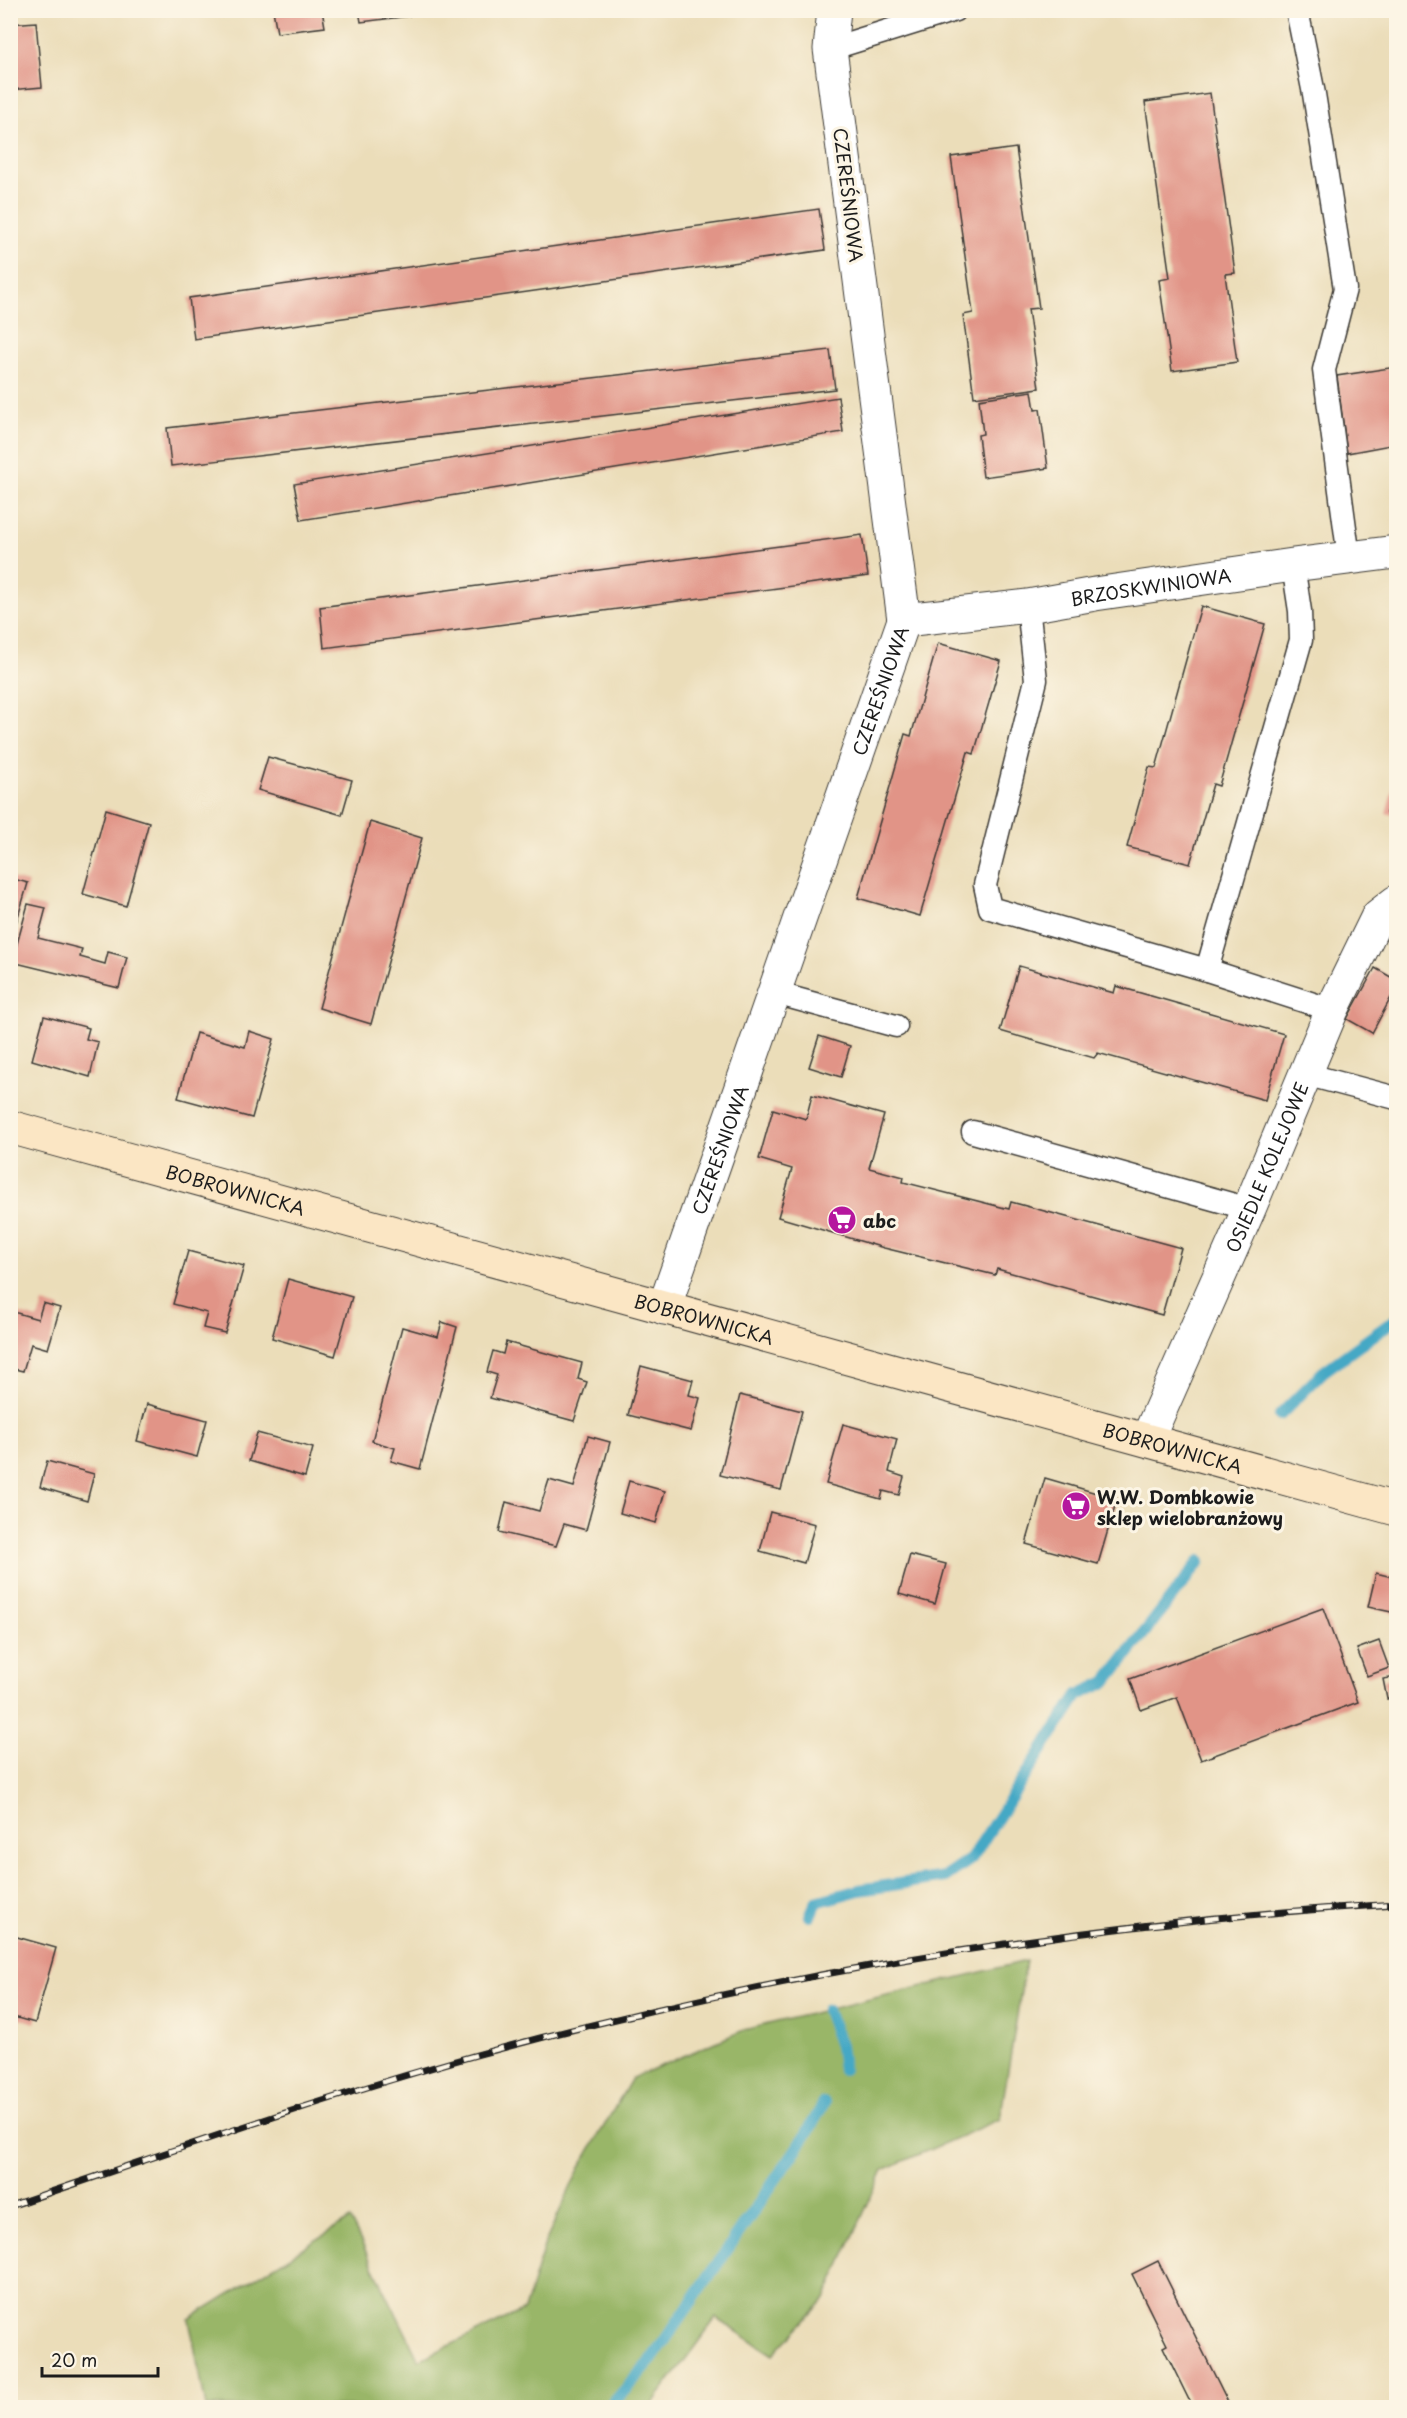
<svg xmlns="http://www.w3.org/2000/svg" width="1407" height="2418" font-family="'Playpen Sans',sans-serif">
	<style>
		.forest { fill: #99b668; stroke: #5a6942; stroke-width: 1.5 }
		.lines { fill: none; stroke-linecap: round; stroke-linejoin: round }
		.stream { stroke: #45a8c5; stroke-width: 12 }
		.building { fill: #e19487 }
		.lane-casing { stroke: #3b3934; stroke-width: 25 }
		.street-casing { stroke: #3b3934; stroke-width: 35 }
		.secondary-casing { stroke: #3b3934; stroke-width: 35 }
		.lane { stroke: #fff; stroke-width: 22 }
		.street { stroke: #fff; stroke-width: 33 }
		.secondary { stroke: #fbe6c4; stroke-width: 33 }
		.rail-casing { stroke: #1c1c1c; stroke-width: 7 }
		.rail { stroke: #fcf5e5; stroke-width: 4.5; stroke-dasharray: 14; stroke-linecap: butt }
		.labels { text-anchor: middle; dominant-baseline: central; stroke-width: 6; stroke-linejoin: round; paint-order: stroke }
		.street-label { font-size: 18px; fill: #1c1c1c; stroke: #fcf5e5 }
		.poi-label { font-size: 18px; font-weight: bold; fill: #1c1c1c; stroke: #fcf5e5; text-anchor: start }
	</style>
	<rect width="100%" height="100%" fill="#fcf5e5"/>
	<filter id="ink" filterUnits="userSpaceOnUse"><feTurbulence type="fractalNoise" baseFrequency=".0167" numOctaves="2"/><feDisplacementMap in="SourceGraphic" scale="12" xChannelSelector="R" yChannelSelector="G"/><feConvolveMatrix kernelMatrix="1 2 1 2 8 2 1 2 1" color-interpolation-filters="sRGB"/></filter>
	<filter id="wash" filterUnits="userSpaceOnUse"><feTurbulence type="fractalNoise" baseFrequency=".008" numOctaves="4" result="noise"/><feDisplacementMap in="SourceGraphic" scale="24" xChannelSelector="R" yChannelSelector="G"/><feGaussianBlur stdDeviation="1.35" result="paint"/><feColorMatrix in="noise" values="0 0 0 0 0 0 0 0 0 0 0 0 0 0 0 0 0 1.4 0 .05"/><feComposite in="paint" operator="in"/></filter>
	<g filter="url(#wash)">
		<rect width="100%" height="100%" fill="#ebddb9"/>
		<!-- forest -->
		<path class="forest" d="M 1026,1961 L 1000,2119 L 883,2170 L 825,2299 L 773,2355 L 716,2318 L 650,2407 L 206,2407 L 189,2319 L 350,2219 L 419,2360 L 524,2310 L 545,2243 L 580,2167 L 632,2078 L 744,2030 Z"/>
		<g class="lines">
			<!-- stream -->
			<g class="stream">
				<path d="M 1280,1415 L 1323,1372 L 1396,1319"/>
				<path d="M 810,1916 L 816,1902 L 859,1890 L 945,1877 L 971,1859 L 1078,1695 L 1106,1682 L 1200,1561"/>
				<path d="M 827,2010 L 840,2046 L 843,2069"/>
				<path d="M 609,2408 L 652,2359 L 806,2135 L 824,2103"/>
			</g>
		</g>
		<g id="blocks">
			<!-- building -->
			<g class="building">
				<path d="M 273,10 L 322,10 L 325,27 L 277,33 Z"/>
				<path d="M 359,10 L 408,10 L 409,16 L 361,22 Z"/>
				<path d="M 36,22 L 42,87 L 10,90 L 10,24 Z"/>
				<path d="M 1210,93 L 1235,273 L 1225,274 L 1237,362 L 1172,371 L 1159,280 L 1170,278 L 1145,102 Z"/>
				<path d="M 1016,148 L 1039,308 L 1028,309 L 1039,388 L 974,397 L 963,315 L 973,313 L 951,157 Z"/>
				<path d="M 819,209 L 825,250 L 194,339 L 189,298 Z"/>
				<path d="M 830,350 L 835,389 L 171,466 L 167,428 Z"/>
				<path d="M 1396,367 L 1396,444 L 1347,453 L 1337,376 Z"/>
				<path d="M 1032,391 L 1035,410 L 1040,409 L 1048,468 L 983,477 L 978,435 L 983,434 L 979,399 Z"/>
				<path d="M 838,397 L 843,432 L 301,520 L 294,484 Z"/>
				<path d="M 862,535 L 868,576 L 324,648 L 320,607 Z"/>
				<path d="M 1201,606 L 1265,624 L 1219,786 L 1213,784 L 1190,864 L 1127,847 L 1149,767 L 1156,768 Z"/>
				<path d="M 938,643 L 1001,661 L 974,754 L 968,752 L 920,916 L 858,898 L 905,734 L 911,736 Z"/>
				<path d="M 268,757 L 352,780 L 342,815 L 258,790 Z"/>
				<path d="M 1396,777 L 1396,816 L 1386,813 Z"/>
				<path d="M 106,809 L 149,822 L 126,906 L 83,894 Z"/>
				<path d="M 370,822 L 422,838 L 371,1024 L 319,1008 Z"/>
				<path d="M 10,878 L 28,883 L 15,927 L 10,926 Z"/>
				<path d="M 28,904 L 46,908 L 38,938 L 82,949 L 80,957 L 105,964 L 108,952 L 127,957 L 119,988 L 12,962 Z"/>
				<path d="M 1019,966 L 1114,993 L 1116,986 L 1284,1034 L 1265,1100 L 1098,1053 L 1094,1058 L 1000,1031 Z"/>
				<path d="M 1375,968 L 1396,980 L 1396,988 L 1372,1033 L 1347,1019 Z"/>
				<path d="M 44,1016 L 89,1028 L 86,1039 L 98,1042 L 90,1077 L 32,1060 Z"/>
				<path d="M 249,1031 L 274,1039 L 252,1118 L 178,1098 L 196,1033 L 245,1047 Z"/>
				<path d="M 819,1036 L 850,1046 L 841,1077 L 809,1067 Z"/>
				<path d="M 812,1095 L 884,1115 L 869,1168 L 904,1177 L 903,1182 L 1009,1209 L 1011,1202 L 1181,1248 L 1162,1315 L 997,1269 L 995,1275 L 884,1248 L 778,1217 L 792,1169 L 759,1159 L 773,1109 L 806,1119 Z"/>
				<path d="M 188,1251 L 244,1266 L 225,1333 L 203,1328 L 207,1313 L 173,1304 Z"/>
				<path d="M 288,1279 L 352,1297 L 335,1356 L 272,1338 Z"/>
				<path d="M 43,1303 L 60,1308 L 48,1349 L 31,1344 L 23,1371 L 10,1368 L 10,1311 L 38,1319 Z"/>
				<path d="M 442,1322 L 457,1327 L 420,1469 L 391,1461 L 395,1448 L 372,1441 L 402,1327 L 438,1337 Z"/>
				<path d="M 506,1342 L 582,1363 L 578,1379 L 587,1382 L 574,1421 L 490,1398 L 497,1375 L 487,1372 L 493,1351 L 503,1354 Z"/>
				<path d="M 641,1366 L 693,1380 L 689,1395 L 700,1398 L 691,1431 L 628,1415 Z"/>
				<path d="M 740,1395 L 802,1411 L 781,1490 L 720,1475 Z"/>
				<path d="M 147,1404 L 207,1420 L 197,1457 L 137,1441 Z"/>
				<path d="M 843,1424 L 897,1439 L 889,1472 L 904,1477 L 899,1495 L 883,1491 L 881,1499 L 826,1484 Z"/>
				<path d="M 257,1433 L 313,1448 L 305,1477 L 249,1461 Z"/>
				<path d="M 588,1436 L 610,1442 L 586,1530 L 564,1524 L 556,1546 L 499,1532 L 506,1502 L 539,1511 L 549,1480 L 574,1487 Z"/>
				<path d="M 47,1461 L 94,1474 L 87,1501 L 40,1487 Z"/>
				<path d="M 1045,1478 L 1117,1499 L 1098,1564 L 1026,1544 Z"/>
				<path d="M 629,1481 L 665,1491 L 656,1523 L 620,1513 Z"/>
				<path d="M 770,1512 L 815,1524 L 804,1563 L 760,1551 Z"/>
				<path d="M 910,1555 L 946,1564 L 935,1604 L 899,1594 Z"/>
				<path d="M 1376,1573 L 1396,1578 L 1396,1613 L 1368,1607 Z"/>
				<path d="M 1323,1608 L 1358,1702 L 1201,1760 L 1177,1697 L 1141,1710 L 1130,1679 Z"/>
				<path d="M 1379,1641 L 1389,1668 L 1367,1676 L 1357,1649 Z"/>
				<path d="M 1396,1677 L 1396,1697 L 1387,1699 L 1383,1679 Z"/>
				<path d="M 10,1935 L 56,1948 L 35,2023 L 10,2016 Z"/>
				<path d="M 1158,2261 L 1229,2404 L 1222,2408 L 1193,2408 L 1163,2347 L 1167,2345 L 1132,2274 Z"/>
			</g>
		</g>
	</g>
	<g filter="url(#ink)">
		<use href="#blocks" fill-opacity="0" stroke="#3b3934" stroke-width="1.5"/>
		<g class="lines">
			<!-- lane casing -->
			<g class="lane-casing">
				<g id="lane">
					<path d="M 1297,10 L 1314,94 L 1345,289 L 1324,370 L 1349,558"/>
					<path d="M 830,49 L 955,10"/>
					<path d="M 1028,606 L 1036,680 L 985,885 L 990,908 L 1207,970 L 1301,640 L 1300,611 L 1293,565"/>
					<path d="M 1207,970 L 1332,1010"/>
					<path d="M 775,993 L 896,1026"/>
					<path d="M 1305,1074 L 1396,1098"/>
					<path d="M 973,1132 L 1249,1209"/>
				</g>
			</g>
			<!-- street casing -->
			<g class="street-casing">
				<g id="street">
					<path id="s1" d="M 904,620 L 1028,606 L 1095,594 L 1293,565 L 1396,552"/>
					<path id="s2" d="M 664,1308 L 904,620 L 830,49 L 834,10"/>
					<path id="s3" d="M 1147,1440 L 1249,1209 L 1332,1010 L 1378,916 L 1396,902"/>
				</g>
			</g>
			<!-- secondary casing -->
			<g class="secondary-casing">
				<g id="secondary">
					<path id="s4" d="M 10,1127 L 1396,1509"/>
				</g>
			</g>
			<!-- lane -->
			<use href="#lane" class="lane"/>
			<!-- street -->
			<use href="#street" class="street"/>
			<!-- secondary -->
			<use href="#secondary" class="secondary"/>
			<!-- rail casing -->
			<g class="rail-casing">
				<path id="rail" d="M 10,2206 C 166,2153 321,2098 480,2054 C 779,1972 1087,1922 1396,1904"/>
			</g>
			<!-- rail -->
			<use href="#rail" class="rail"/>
		</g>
	</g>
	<!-- icons -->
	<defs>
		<g id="supermarket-disc" transform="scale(1.5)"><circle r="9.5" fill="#b5179e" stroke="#fcf5e5"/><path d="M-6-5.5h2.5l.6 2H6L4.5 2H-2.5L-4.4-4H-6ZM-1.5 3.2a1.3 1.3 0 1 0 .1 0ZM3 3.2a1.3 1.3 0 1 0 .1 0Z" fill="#fff"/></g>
	</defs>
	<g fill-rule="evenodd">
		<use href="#supermarket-disc" x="842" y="1220"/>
		<use href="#supermarket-disc" x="1076" y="1506"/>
	</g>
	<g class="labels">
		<!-- street labels -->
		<g class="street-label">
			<text transform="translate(849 195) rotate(83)">CZEREŚNIOWA</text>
			<text stroke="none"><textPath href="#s1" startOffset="249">BRZOSKWINIOWA</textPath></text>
			<text stroke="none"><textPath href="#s2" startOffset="654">CZEREŚNIOWA</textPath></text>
			<text stroke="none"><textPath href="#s2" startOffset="168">CZEREŚNIOWA</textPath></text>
			<text stroke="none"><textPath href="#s3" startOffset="298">OSIEDLE KOLEJOWE</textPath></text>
			<text stroke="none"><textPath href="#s4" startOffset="234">BOBROWNICKA</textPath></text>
			<text stroke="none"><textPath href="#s4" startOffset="720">BOBROWNICKA</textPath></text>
			<text stroke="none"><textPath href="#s4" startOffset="1206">BOBROWNICKA</textPath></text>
		</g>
		<!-- poi labels -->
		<g class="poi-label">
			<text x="863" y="1220">abc</text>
			<text x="1097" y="1496">W.W. Dombkowie<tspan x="1097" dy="21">sklep wielobranżowy</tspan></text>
		</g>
	</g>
	<!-- margin -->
	<rect width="1407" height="2418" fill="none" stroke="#fcf5e5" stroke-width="36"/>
	<!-- scale -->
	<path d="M42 2367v9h116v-9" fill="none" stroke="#1c1c1c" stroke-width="3"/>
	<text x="51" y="2367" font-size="18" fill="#1c1c1c" stroke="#fcf5e5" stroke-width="4.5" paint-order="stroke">20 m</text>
</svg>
